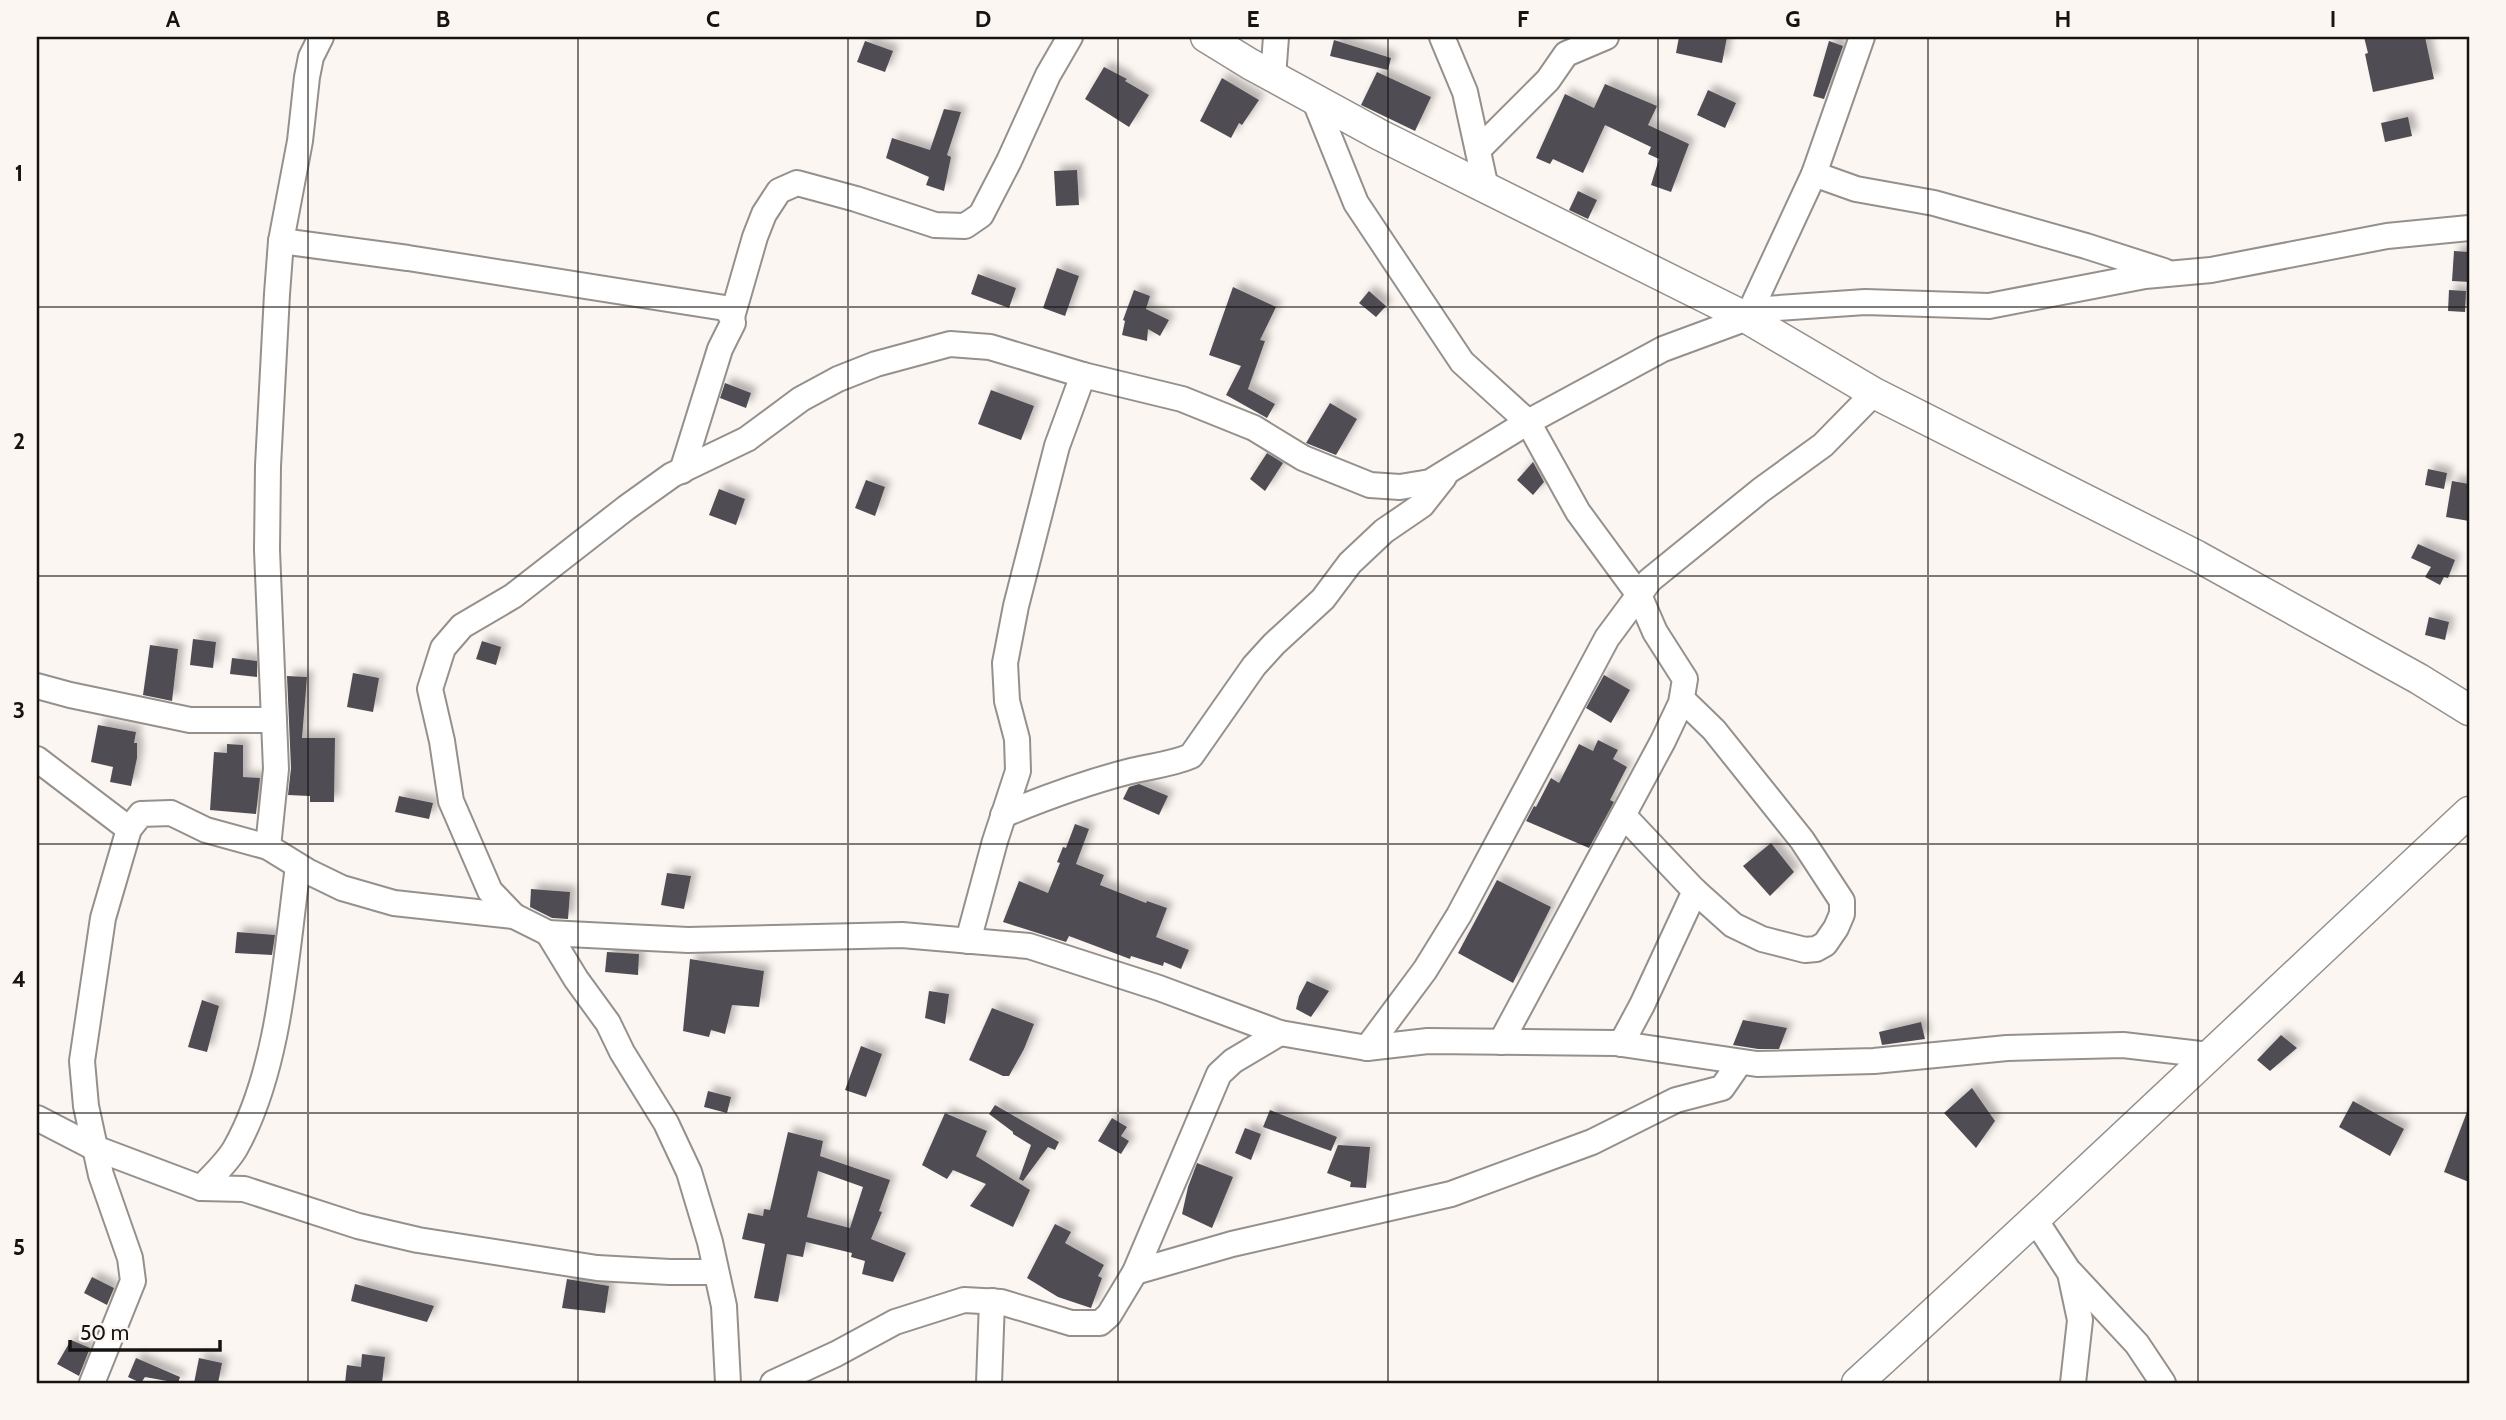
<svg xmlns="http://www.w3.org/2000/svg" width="2506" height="1420" font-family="Cabin,sans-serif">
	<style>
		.building { fill: #504d52; fill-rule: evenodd; filter: url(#shadow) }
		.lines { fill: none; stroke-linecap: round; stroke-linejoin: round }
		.minor-casing { stroke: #95908b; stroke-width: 28 }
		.tertiary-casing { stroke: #95908b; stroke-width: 33 }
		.minor { stroke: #fff; stroke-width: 24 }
		.tertiary { stroke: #fff; stroke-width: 30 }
		.grid { fill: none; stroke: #161412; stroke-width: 2; stroke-opacity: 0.55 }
		.neatline { fill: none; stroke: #161412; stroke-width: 2.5 }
		.grid-label { font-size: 23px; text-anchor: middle; font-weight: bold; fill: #161412 }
	</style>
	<defs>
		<filter id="shadow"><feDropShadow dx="6" dy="-6" stdDeviation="3.5" flood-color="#0004"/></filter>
	</defs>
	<rect width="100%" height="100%" fill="#fcf6f2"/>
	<!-- building -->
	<g class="building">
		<path d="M 1679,37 L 1727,37 L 1722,63 L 1676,53 Z"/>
		<path d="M 2364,37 L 2425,37 L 2434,79 L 2373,92 L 2365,54 L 2368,53 Z"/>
		<path d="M 1334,40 L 1391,58 L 1388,70 L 1330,56 Z"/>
		<path d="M 865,41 L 893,51 L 885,72 L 857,62 Z"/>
		<path d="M 1829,41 L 1843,46 L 1824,99 L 1813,96 Z"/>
		<path d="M 1104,67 L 1127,79 L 1125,81 L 1149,95 L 1129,127 L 1085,99 Z"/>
		<path d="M 1377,72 L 1431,97 L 1415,131 L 1361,105 Z"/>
		<path d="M 1222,78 L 1259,100 L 1242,125 L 1239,123 L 1231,138 L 1200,121 Z"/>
		<path d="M 1605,84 L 1657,106 L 1648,125 L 1689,144 L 1671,192 L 1651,185 L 1659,159 L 1648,154 L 1651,147 L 1605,125 L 1583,173 L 1553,159 L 1550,164 L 1536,158 L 1565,94 L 1594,108 Z"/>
		<path d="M 1708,90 L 1736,103 L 1725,128 L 1697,115 Z"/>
		<path d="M 944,109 L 961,112 L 947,155 L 951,157 L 944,191 L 926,185 L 929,177 L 886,158 L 892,138 L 930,150 Z"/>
		<path d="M 2408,117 L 2412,136 L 2385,142 L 2381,123 Z"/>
		<path d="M 1077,170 L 1079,205 L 1056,206 L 1054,171 Z"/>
		<path d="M 1578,191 L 1597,200 L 1588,219 L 1569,210 Z"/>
		<path d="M 2454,251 L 2469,252 L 2469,282 L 2452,281 Z"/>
		<path d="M 1057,268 L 1079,276 L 1065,316 L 1043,308 Z"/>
		<path d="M 978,274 L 1016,288 L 1009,308 L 971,294 Z"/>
		<path d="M 1233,287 L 1276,307 L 1260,340 L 1265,341 L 1248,389 L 1275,404 L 1267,418 L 1226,395 L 1241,366 L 1209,355 Z"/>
		<path d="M 1134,290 L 1150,296 L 1146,309 L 1169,320 L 1160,336 L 1148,329 L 1147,341 L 1122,335 L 1125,321 L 1123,320 Z"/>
		<path d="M 2449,290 L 2466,291 L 2465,312 L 2448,311 Z"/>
		<path d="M 1369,291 L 1386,306 L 1376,317 L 1359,303 Z"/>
		<path d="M 725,383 L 751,393 L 746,408 L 720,398 Z"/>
		<path d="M 991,390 L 1034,406 L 1021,440 L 978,424 Z"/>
		<path d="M 1330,403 L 1357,419 L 1336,455 L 1306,443 Z"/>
		<path d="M 1267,453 L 1283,463 L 1265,491 L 1250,479 Z"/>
		<path d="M 1533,462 L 1544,482 L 1533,495 L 1517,480 Z"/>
		<path d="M 2428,469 L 2447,473 L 2444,489 L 2425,485 Z"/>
		<path d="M 866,480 L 885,487 L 875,516 L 855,508 Z"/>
		<path d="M 2452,481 L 2469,484 L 2469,521 L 2446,517 Z"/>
		<path d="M 719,489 L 745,499 L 736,525 L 709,515 Z"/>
		<path d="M 2418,544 L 2455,560 L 2448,578 L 2444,577 L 2440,585 L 2425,577 L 2431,567 L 2411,558 Z"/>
		<path d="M 2429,617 L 2449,622 L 2445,640 L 2425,635 Z"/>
		<path d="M 193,639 L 216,642 L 213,668 L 190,665 Z"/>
		<path d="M 482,641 L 501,647 L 496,665 L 476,659 Z"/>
		<path d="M 150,645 L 178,649 L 172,701 L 143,695 Z"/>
		<path d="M 232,658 L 257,661 L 257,677 L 230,674 Z"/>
		<path d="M 353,673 L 379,678 L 373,712 L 347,707 Z"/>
		<path d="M 1604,675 L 1630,690 L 1611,723 L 1586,708 Z"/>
		<path d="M 287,676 L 307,677 L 302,738 L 335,738 L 334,802 L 310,802 L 310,796 L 288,795 L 291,768 Z"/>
		<path d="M 98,725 L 136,732 L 134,743 L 137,743 L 137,758 L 131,786 L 110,782 L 113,767 L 91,762 Z"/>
		<path d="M 1598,740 L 1618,750 L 1613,759 L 1627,767 L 1610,800 L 1614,802 L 1589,848 L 1526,821 L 1534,806 L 1536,807 L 1551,778 L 1559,783 L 1579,744 L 1593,751 Z"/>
		<path d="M 227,744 L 243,745 L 243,777 L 260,778 L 256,814 L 210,810 L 214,752 L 227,753 Z"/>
		<path d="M 1139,784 L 1168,796 L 1159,815 L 1123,799 L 1129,787 Z"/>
		<path d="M 399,796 L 433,803 L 429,819 L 395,812 Z"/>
		<path d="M 1075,824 L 1089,829 L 1076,864 L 1104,875 L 1100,885 L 1146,903 L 1147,901 L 1167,908 L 1156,937 L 1189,950 L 1181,969 L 1164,962 L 1163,966 L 1131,956 L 1130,959 L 1069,936 L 1066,942 L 1003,922 L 1019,881 L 1048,893 L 1060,863 L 1057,862 L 1063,847 L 1066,848 Z"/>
		<path d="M 1771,843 L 1794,872 L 1770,896 L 1743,866 Z"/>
		<path d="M 667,873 L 691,876 L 684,909 L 661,905 Z"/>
		<path d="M 1497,880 L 1551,907 L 1513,983 L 1458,953 Z"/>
		<path d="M 531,889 L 570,892 L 568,919 L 552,918 L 530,907 Z"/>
		<path d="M 237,932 L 275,935 L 272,955 L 235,953 Z"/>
		<path d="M 607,952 L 639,954 L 638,975 L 605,972 Z"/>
		<path d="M 690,959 L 764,971 L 759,1007 L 732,1005 L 725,1034 L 711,1030 L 709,1037 L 683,1031 Z"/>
		<path d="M 1307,981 L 1329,991 L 1311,1017 L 1296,1009 L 1299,996 Z"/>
		<path d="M 929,991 L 949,994 L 945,1024 L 925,1018 Z"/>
		<path d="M 202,1000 L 219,1006 L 207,1052 L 188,1047 Z"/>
		<path d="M 992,1008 L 1034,1024 L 1024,1049 L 1009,1076 L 1003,1076 L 969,1060 Z"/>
		<path d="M 1743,1020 L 1787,1028 L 1779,1049 L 1758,1049 L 1733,1045 Z"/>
		<path d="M 1921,1022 L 1925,1039 L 1882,1045 L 1879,1032 Z"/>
		<path d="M 2281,1035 L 2297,1048 L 2270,1071 L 2257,1060 Z"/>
		<path d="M 861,1046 L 882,1054 L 866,1097 L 845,1090 Z"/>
		<path d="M 1972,1088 L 1995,1121 L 1976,1148 L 1944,1113 Z"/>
		<path d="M 708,1091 L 731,1097 L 727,1113 L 704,1107 Z"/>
		<path d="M 2353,1101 L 2404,1129 L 2390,1156 L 2339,1127 Z"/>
		<path d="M 995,1105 L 1059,1142 L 1055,1150 L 1048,1147 L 1023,1181 L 1019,1179 L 1031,1145 L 1013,1134 L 1013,1132 L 989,1114 Z"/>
		<path d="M 1270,1110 L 1337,1137 L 1331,1151 L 1263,1127 Z"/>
		<path d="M 2467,1112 L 2469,1112 L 2469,1182 L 2444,1172 Z"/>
		<path d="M 945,1113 L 987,1131 L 976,1156 L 1030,1190 L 1013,1227 L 970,1206 L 986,1184 L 953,1170 L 947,1179 L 922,1165 Z"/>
		<path d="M 1112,1118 L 1127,1127 L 1121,1136 L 1129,1141 L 1121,1154 L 1098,1141 Z"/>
		<path d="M 1245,1128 L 1261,1134 L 1251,1160 L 1235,1153 Z"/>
		<path d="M 788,1132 L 823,1141 L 820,1156 L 890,1180 L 879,1211 L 882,1212 L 871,1239 L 906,1253 L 893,1282 L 862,1274 L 865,1261 L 851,1257 L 852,1253 L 806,1242 L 803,1257 L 787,1254 L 778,1302 L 754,1298 L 765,1244 L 742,1239 L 748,1213 L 763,1216 L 764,1209 L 770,1210 ZM 818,1171 L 863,1187 L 850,1228 L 807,1217 Z"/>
		<path d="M 1338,1145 L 1370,1147 L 1366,1188 L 1350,1187 L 1351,1182 L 1327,1173 Z"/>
		<path d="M 1197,1163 L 1233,1177 L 1212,1228 L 1182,1214 L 1188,1187 Z"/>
		<path d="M 1055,1224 L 1071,1232 L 1065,1243 L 1104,1265 L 1098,1276 L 1102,1278 L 1091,1308 L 1058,1297 L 1027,1278 Z"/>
		<path d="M 92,1277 L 114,1288 L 107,1305 L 84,1293 Z"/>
		<path d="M 567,1279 L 609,1286 L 605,1313 L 562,1308 Z"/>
		<path d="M 355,1284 L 434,1306 L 427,1322 L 351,1301 Z"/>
		<path d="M 71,1340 L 90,1348 L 79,1376 L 57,1364 Z"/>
		<path d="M 362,1354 L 385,1357 L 382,1383 L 345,1383 L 347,1365 L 361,1367 Z"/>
		<path d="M 136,1358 L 180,1377 L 178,1383 L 145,1377 L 141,1383 L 128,1377 Z"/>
		<path d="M 199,1358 L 222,1363 L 218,1383 L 194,1383 Z"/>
	</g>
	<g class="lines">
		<!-- minor casing -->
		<g class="minor-casing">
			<g id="minor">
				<path d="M 1442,37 L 1465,92 L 1486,188"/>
				<path d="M 1273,77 L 1276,37"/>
				<path d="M 1314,99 L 1356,203 L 1462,362 L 1528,422 L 1578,512 L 1639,595 L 1655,632 L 1685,679 L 1681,703 L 1663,741 L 1501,1042"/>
				<path d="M 1478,150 L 1548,80 L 1566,54 L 1606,37"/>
				<path d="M 1814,174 L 1856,189 L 1934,203 L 2086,246 L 2164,271"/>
				<path d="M 281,241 L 408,258 L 725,308 L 732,317 L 733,323 L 720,349 L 682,471"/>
				<path d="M 1750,310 L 1865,302 L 1989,306 L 2145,276 L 2211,270 L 2387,236 L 2469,228"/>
				<path d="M 732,317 L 755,237 L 764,214 L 779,191 L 797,183 L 856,199 L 935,225 L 965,226 L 981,215 L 1009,161 L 1048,75 L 1070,37"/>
				<path d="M 37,686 L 70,695 L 190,720 L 274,720"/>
				<path d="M 37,759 L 129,829"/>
				<path d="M 1003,815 C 1044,798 1085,783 1127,772 C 1149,766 1170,765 1191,756 L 1254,666 L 1274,644 L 1323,599 L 1350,563 L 1384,531 L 1422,505 L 1444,477"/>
				<path d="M 1624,816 L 1695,891 L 1733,925 L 1762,939 L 1805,950 L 1816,949 L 1825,944 L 1836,928 L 1842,914 L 1842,901 L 1802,840 L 1714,730 L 1682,699"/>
				<path d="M 268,847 L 276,769 L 267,550 L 268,466 L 277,294 L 281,241 L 300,141 L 307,77 L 311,57 L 321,37"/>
				<path d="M 514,916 L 490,891 L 451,801 L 442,741 L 430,689 L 443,648 L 462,626 L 513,596 L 626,508 L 672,475 L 747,439 L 801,399 L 838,379 L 876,364 L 950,344 L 990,347 L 1083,375 L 1182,399 L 1254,428 L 1303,458 L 1370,485 L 1400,487 L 1430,482 L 1528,422 L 1663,349 L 1747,318 L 1814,174 L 1862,37"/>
				<path d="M 548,933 L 576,979 L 608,1023 L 622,1052 L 666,1123 L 689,1172 L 710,1242 L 724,1306 L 728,1383"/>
				<path d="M 968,941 L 995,841 L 1018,771 L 1017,739 L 1007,701 L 1005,663 L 1016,606 L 1057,446 L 1083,375"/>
				<path d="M 1621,1044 L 1642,1005 L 1695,891"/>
				<path d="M 1367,1048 L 1425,970 L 1459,915 L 1607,638 L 1650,580 L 1761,490 L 1823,445 L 1874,393"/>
				<path d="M 37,1118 L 95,1148 L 201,1188 L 244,1189 L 358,1226 L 418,1240 L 597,1268 L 670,1272 L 716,1272"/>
				<path d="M 201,1188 C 213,1175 228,1162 236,1147 C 280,1068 286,955 298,866"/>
				<path d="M 2036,1221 L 2070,1273 L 2080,1320 L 2073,1383"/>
				<path d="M 1135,1272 L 1232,1244 L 1451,1194 L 1592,1142 L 1676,1100 L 1722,1088 L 1740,1062"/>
				<path d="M 2071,1273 L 2137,1344 L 2163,1383"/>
				<path d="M 92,1383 L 133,1281 L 130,1258 L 101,1175 L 86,1106 L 82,1061 L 103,918 L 129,829 L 141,814 L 171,813 L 206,830 L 268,847 L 307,871 L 342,888 L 394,903 L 514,916 L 548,933 L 688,940 L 902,935 L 1029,946 L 1159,988 L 1280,1033 L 1367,1048 L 1428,1041 L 1615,1043 L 1757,1064 L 1874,1061 L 2007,1048 L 2123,1045 L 2209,1055"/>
				<path d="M 773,1383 L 836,1354 L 895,1322 L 964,1300 L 1001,1302 L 1071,1323 L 1100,1323 L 1109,1315 L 1135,1272 L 1219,1074 L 1233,1061 L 1280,1033"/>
				<path d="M 989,1383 L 992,1301"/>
			</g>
		</g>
		<!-- tertiary casing -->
		<g class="tertiary-casing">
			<g id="tertiary">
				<path d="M 1206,37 L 1250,64 L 1380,135 L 1747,318 L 1874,393 L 2197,556 L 2419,679 L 2469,710"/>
				<path d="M 1857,1383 C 2064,1195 2265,1002 2469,812"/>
			</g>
		</g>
		<!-- minor -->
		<use href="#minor" class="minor"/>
		<!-- tertiary -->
		<use href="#tertiary" class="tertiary"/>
	</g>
	<!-- grid -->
	<path class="grid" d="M 308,37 L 308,1383M 578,37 L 578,1383M 848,37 L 848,1383M 1118,37 L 1118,1383M 1388,37 L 1388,1383M 1658,37 L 1658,1383M 1928,37 L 1928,1383M 2198,37 L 2198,1383M 37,307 L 2469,307M 37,576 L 2469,576M 37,844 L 2469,844M 37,1113 L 2469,1113"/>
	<!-- border -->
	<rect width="2506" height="1420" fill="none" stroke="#fcf6f2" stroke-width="77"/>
	<!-- scale -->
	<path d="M70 1340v10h150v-10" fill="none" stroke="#161412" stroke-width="3.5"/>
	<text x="80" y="1340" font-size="21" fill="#161412" stroke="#fcf6f2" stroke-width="5" paint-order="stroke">50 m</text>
	<rect x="38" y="38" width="2430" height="1344" class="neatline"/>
	<g class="grid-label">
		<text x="173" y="27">A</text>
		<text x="443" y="27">B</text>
		<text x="713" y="27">C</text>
		<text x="983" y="27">D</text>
		<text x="1253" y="27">E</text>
		<text x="1523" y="27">F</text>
		<text x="1793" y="27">G</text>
		<text x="2063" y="27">H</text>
		<text x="2333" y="27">I</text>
		<text x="19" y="181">1</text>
		<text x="19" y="449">2</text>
		<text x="19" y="718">3</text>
		<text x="19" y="987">4</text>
		<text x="19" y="1255">5</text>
	</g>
</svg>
